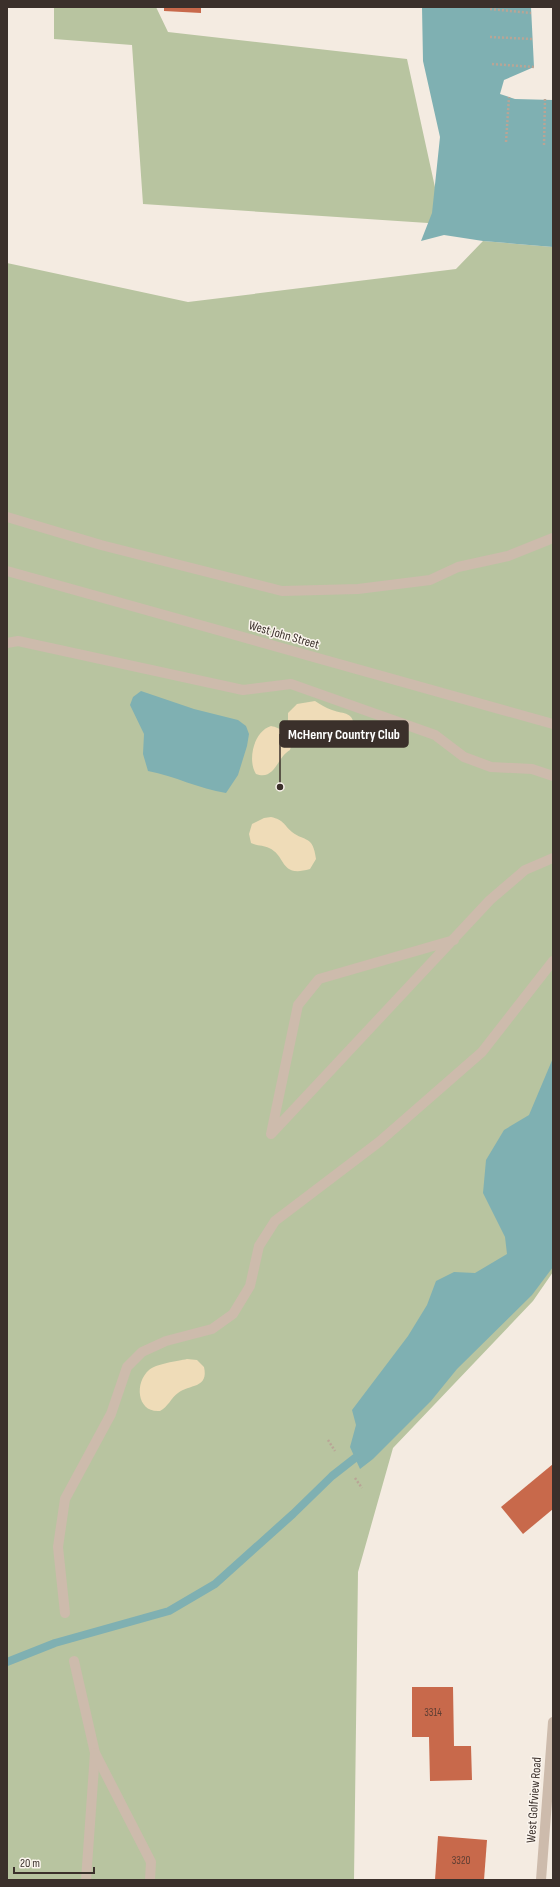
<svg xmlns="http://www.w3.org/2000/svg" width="560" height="1887" font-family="'Sofia Sans Condensed',sans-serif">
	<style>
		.green { fill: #b8c4a0 }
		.sand { fill: #efdcb8 }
		.water { fill: #7fb0b2 }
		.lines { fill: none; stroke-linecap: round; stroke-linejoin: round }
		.stream { stroke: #7fb0b2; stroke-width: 8 }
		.building { fill: #c8694b }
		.path { stroke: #b9a596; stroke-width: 2.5; stroke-dasharray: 2 2; stroke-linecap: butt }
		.minor { stroke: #cdbbac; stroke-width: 10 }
		.labels { text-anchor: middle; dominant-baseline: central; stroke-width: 3; stroke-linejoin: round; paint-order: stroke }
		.number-label { font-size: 11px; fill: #5e3e33 }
		.street-label { font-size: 13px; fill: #3b302b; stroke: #fbf5ee }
		.leader { fill: none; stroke: #3b302b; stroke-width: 1.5 }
		.callout-dot { fill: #3b302b; stroke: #fbf5ee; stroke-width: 1.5 }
		.callout { fill: #3b302b; stroke: #3b302b; stroke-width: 1.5 }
		.callout-label { font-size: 14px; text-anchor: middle; font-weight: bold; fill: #fff }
	</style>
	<rect width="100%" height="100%" fill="#f4ebe1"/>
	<!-- green -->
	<g class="green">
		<path d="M 54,7 L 156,7 L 168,32 L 407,59 L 443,224 L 143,204 L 132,45 L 54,39 Z"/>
		<path d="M 483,241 L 553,247 L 553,1272 L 533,1301 L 393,1448 L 358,1572 L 354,1880 L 7,1880 L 7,263 L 188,302 L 456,269 Z"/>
	</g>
	<!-- sand -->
	<g class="sand">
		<path d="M 315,701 C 320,704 326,708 332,710 C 345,715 353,710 355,730 C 346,744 334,732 321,732 L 310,741 L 297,741 L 288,726 L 288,713 L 297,704 Z"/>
		<path d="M 271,726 C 282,728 295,737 290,750 C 277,757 275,781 256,774 C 247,760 254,731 271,726 Z"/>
		<path d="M 271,817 C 284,820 283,824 292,832 C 305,842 313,835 316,859 L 310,869 C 279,878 287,856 269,848 C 264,845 257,846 251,843 L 249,834 L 252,824 L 264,818 Z"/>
		<path d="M 187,1359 L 197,1360 L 204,1367 C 209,1389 189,1384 178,1393 C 171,1398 168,1407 160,1411 C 137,1413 134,1383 149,1370 C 155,1364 178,1361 187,1359 Z"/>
	</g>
	<!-- water -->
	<g class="water">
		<path d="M 422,7 L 531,7 L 534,67 L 504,80 L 500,94 L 515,99 L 553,100 L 553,247 L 483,241 L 444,235 L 421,241 L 432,213 L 440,137 L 423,61 Z"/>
		<path d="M 141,691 L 194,709 L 238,720 L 246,726 L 249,734 L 247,746 L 238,775 L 226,793 C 199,789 175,776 148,771 L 143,754 L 144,734 L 130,705 L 133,697 Z"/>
		<path d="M 553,1058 L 553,1267 L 532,1295 L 457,1369 L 431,1401 L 373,1459 L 360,1469 L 350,1447 L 356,1425 L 352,1410 L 408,1336 L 427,1305 L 436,1281 L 454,1272 L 475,1273 L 507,1254 L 505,1237 L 483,1193 L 486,1160 L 504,1130 L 529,1115 Z"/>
	</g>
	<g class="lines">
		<!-- stream -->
		<path class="stream" d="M 7,1662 L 55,1643 L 169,1611 L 215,1584 L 293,1514 L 332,1476 L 355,1458"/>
	</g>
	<!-- building -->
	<g class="building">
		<path d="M 164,7 L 201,7 L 201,13 L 164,11 Z"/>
		<path d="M 553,1464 L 553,1509 L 523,1534 L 501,1507 Z"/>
		<path d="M 412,1687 L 453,1687 L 454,1746 L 471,1746 L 472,1780 L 430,1781 L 429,1737 L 412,1737 Z"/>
		<path d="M 438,1836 L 487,1840 L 484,1880 L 435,1880 Z"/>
	</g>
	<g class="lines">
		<!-- path -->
		<g class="path">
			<path d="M 490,9 L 531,13"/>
			<path d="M 490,37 L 532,39"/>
			<path d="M 492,64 L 534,67"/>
			<path d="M 506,142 L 509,97"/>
			<path d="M 544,145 L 545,99"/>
			<path d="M 328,1440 L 335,1451"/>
			<path d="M 355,1478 L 362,1488"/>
		</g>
		<!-- minor -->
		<g class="minor">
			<path d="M 7,517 L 101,545 L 282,591 L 358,589 L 430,580 L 458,567 L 508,556 L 553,538"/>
			<path d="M 7,571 L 553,724"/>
			<path d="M 7,643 L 18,641 L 243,690 L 291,684 L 435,735 L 464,757 L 491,767 L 532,769 L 553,776"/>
			<path d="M 454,940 L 319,979 L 298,1005 L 271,1134 L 490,900 L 525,870 L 553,858"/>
			<path d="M 65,1613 L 58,1547 L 65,1499 L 111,1414 L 127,1367 L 142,1352 L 166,1341 L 212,1329 L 233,1314 L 250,1286 L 259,1246 L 275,1221 L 379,1142 L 482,1052 L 553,961"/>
			<path d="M 74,1661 L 95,1753 L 86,1880"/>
			<path d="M 95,1753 L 151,1862 L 150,1880"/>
			<path d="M 541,1880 L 553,1722"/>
		</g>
	</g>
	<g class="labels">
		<!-- number labels -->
		<g class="number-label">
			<text x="433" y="1712">3314</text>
			<text x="461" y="1860">3320</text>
		</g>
		<!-- street labels -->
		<g class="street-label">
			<text transform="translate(284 635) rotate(16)">West John Street</text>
			<text transform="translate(534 1800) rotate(-86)">West Golfview Road</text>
		</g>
	</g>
	<!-- callouts -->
	<path class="leader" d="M280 787L280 734"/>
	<circle class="callout-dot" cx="280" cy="787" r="4"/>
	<rect class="callout" x="280" y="721" width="128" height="26" rx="4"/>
	<g class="callout-label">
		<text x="344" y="739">McHenry Country Club</text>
	</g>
	<!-- border -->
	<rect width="560" height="1887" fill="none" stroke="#3b302b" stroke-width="16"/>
	<!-- scale -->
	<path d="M14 1867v6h80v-6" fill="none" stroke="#3b302b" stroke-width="2"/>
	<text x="20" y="1867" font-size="12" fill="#3b302b" stroke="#fbf5ee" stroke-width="3" paint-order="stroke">20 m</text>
</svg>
